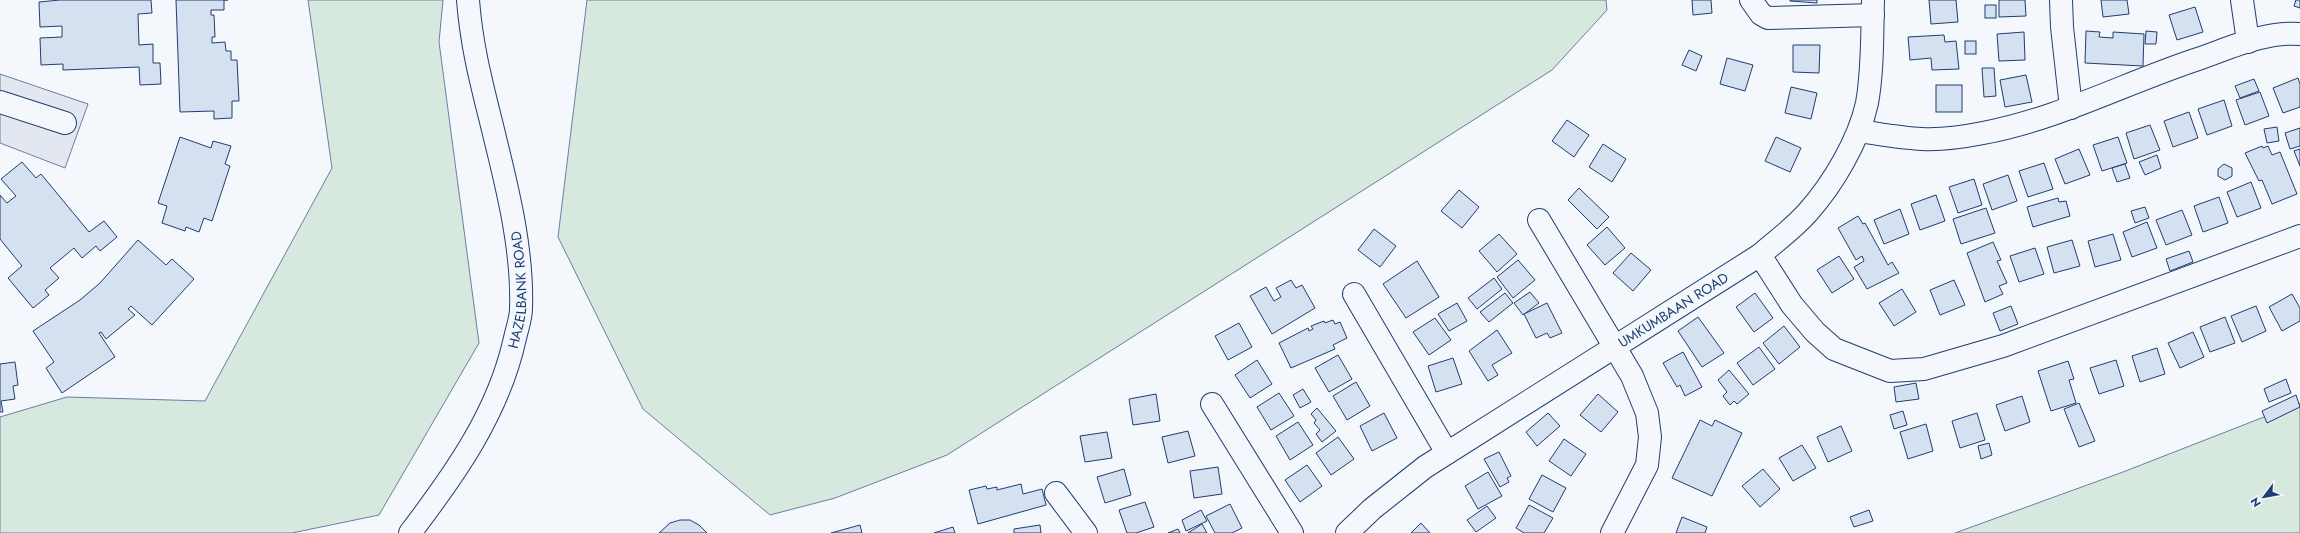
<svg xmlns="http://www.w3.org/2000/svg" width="2300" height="533" font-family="Jost,sans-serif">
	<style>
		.green { fill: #d7e8df; stroke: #687fa3 }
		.parking { fill: #e3e8f0; stroke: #687fa3 }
		.building { fill: #d5e0f0; stroke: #1d3f73 }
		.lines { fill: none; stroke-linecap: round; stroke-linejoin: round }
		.minor-casing { stroke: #1d3f73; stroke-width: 24 }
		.minor { stroke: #f4f7fb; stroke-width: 22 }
		.labels { text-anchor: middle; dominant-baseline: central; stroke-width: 3; stroke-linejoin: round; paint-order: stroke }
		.street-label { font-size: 14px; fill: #1d3f73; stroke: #f4f7fb }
	</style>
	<rect width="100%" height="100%" fill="#f4f7fb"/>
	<!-- green -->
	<g class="green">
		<path d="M 308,0 L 443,0 L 439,42 L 479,343 L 379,515 L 292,533 L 0,533 L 0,417 L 67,397 L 205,401 L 332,168 Z"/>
		<path d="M 587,0 L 1606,0 L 1607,10 L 1552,70 L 947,455 L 835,498 L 770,515 L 643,409 L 558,237 Z"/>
		<path d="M 2300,403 L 2300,533 L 1955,533 L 2123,472 Z"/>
	</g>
	<!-- parking -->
	<path class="parking" d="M 0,74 L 88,104 L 65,168 L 0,143 Z"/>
	<!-- building -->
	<g class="building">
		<path d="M 60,0 L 151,0 L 152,13 L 138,14 L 139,45 L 153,44 L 153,63 L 160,63 L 161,84 L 140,85 L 139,67 L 63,70 L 63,64 L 41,65 L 40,38 L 62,37 L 62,26 L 40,27 L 39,2 Z"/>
		<path d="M 176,0 L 228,0 L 224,0 L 224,10 L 211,10 L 211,15 L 214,15 L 215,37 L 212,37 L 212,43 L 225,42 L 226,51 L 231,51 L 231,60 L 237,60 L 239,101 L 232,101 L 232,118 L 214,119 L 214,111 L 180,112 Z"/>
		<path d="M 1692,0 L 1711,0 L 1712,13 L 1693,15 Z"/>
		<path d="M 1790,0 L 1817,0 L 1817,3 L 1790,1 Z"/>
		<path d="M 1929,0 L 1956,0 L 1958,22 L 1931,24 Z"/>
		<path d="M 1999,0 L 2025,0 L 2026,16 L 1999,17 Z"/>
		<path d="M 2101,0 L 2127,0 L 2129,14 L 2103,17 Z"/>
		<path d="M 2296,0 L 2300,0 L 2300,8 L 2294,6 Z"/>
		<rect x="1985" y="5" width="11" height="13"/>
		<path d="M 2195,7 L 2203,32 L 2177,40 L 2169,15 Z"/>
		<path d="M 2086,31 L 2100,32 L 2099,37 L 2113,38 L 2113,32 L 2144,34 L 2143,66 L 2085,63 Z"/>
		<path d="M 2146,31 L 2157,32 L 2156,44 L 2145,44 Z"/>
		<path d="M 2024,32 L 2025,60 L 1999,61 L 1997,34 Z"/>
		<path d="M 1944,35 L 1945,42 L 1956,41 L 1959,69 L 1932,70 L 1931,58 L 1910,60 L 1908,37 Z"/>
		<rect x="1965" y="41" width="11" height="13"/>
		<path d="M 1793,45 L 1820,45 L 1819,73 L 1793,72 Z"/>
		<path d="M 1689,50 L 1702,56 L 1696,71 L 1682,65 Z"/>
		<path d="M 1727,58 L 1753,65 L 1745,91 L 1720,84 Z"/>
		<path d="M 1982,68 L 1994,68 L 1996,96 L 1984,97 Z"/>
		<path d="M 2026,75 L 2032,102 L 2005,107 L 2000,80 Z"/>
		<path d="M 2298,78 L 2300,84 L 2300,107 L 2283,113 L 2273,88 Z"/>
		<path d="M 2254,79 L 2259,91 L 2240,98 L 2235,86 Z"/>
		<rect x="1936" y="85" width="26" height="27"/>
		<path d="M 1791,87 L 1817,93 L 1811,119 L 1785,113 Z"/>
		<path d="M 2260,92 L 2269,116 L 2245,125 L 2236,100 Z"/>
		<path d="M 2224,100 L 2232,126 L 2207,135 L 2198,109 Z"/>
		<path d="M 2189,112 L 2198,138 L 2173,147 L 2164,121 Z"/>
		<path d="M 1567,120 L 1589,135 L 1574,157 L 1552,141 Z"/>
		<path d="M 2150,125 L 2160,150 L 2134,159 L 2126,133 Z"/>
		<path d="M 2277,127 L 2279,141 L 2267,143 L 2264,129 Z"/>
		<path d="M 2300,128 L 2300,146 L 2290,149 L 2285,133 Z"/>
		<path d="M 180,137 L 211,148 L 213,141 L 231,146 L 225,164 L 230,166 L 212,221 L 204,218 L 199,232 L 186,227 L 185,231 L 162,223 L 167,206 L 158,203 Z"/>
		<path d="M 1776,137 L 1801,148 L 1790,172 L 1765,161 Z"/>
		<path d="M 2118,137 L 2127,163 L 2102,171 L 2093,145 Z"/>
		<path d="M 1603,144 L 1626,159 L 1612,182 L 1589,167 Z"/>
		<path d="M 2262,146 L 2263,148 L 2268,146 L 2272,155 L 2280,152 L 2297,194 L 2272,204 L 2262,180 L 2259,181 L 2245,153 Z"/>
		<path d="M 2079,149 L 2090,175 L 2065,184 L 2055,159 Z"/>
		<path d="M 2300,149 L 2300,166 L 2294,151 Z"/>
		<path d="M 2157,155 L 2161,168 L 2145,175 L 2139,162 Z"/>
		<path d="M 22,162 L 36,178 L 41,174 L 89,232 L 104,221 L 117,237 L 100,251 L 96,246 L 82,258 L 74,248 L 50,268 L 59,278 L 45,290 L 49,295 L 33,308 L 8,278 L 22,266 L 0,239 L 0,195 L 7,203 L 16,196 L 1,179 Z"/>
		<path d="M 2044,163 L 2053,189 L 2028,197 L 2019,171 Z"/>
		<path d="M 2125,164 L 2130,178 L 2117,182 L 2112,168 Z"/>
		<path d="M 2224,164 L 2232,168 L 2232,176 L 2225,180 L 2218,176 L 2218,169 Z"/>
		<path d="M 2008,175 L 2017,201 L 1992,210 L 1983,184 Z"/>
		<path d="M 1974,179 L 1982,205 L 1958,213 L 1949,187 Z"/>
		<path d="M 2251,182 L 2261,208 L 2237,217 L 2227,192 Z"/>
		<path d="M 1579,188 L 1609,217 L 1597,229 L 1568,200 Z"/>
		<path d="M 1459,190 L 1479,207 L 1462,228 L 1441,211 Z"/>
		<path d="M 1936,195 L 1945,221 L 1920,230 L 1911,204 Z"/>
		<path d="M 2219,197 L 2228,223 L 2203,232 L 2194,206 Z"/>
		<path d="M 2058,198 L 2059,202 L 2066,201 L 2070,216 L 2033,227 L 2027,207 Z"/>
		<path d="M 2145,207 L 2149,218 L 2135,223 L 2131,211 Z"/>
		<path d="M 1986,208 L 1995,233 L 1961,244 L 1953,219 Z"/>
		<path d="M 1900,209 L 1909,234 L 1884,244 L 1874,220 Z"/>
		<path d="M 2182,210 L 2192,235 L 2166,245 L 2156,220 Z"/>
		<path d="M 1858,216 L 1863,224 L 1865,223 L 1888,265 L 1892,262 L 1899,273 L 1867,289 L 1854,267 L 1864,261 L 1862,256 L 1856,260 L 1838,228 Z"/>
		<path d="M 2147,222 L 2157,248 L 2132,257 L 2123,232 Z"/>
		<path d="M 1607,227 L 1625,248 L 1605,265 L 1587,245 Z"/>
		<path d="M 1374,229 L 1396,246 L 1380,267 L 1358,250 Z"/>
		<path d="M 1499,234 L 1517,254 L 1497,272 L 1479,251 Z"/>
		<path d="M 2113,234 L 2121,260 L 2095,267 L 2088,241 Z"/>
		<path d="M 138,240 L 166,265 L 172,259 L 194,279 L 152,325 L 131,306 L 128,309 L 135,315 L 106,339 L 101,332 L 99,333 L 115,357 L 62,393 L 46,368 L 54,362 L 33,331 L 80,300 L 100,283 Z"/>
		<path d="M 2072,240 L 2080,266 L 2054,273 L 2047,247 Z"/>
		<path d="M 1993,242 L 2001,260 L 1997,261 L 2007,283 L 1999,286 L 2003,294 L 1985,302 L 1967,253 Z"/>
		<path d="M 2035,248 L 2044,274 L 2019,282 L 2010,256 Z"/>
		<path d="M 2189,251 L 2193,262 L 2170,271 L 2166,259 Z"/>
		<path d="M 1631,253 L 1651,270 L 1633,291 L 1613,273 Z"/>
		<path d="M 1839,256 L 1854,279 L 1832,293 L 1817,270 Z"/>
		<path d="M 1518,260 L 1535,280 L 1513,298 L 1497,277 Z"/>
		<path d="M 1417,261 L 1439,297 L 1406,318 L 1383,284 Z"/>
		<path d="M 1494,278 L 1502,289 L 1477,309 L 1468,298 Z"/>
		<path d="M 1291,280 L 1296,288 L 1302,285 L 1315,308 L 1272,334 L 1250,296 L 1266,287 L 1274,301 L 1281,297 L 1276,288 Z"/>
		<path d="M 1954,280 L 1965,305 L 1940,315 L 1930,290 Z"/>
		<path d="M 1902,289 L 1916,312 L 1894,326 L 1879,303 Z"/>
		<path d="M 1530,292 L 1539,303 L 1523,315 L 1514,303 Z"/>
		<path d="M 1505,293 L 1513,303 L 1489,322 L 1480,312 Z"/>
		<path d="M 1755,293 L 1773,318 L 1754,332 L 1736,307 Z"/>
		<path d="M 2292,294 L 2300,308 L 2300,321 L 2282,331 L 2269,307 Z"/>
		<path d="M 1457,303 L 1467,321 L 1449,331 L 1438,314 Z"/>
		<path d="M 1547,303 L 1562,333 L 1550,338 L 1547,333 L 1536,338 L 1524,314 Z"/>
		<path d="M 2011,306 L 2018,324 L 2000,331 L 1993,313 Z"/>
		<path d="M 2256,306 L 2266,331 L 2242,342 L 2231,316 Z"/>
		<path d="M 1698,317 L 1724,353 L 1702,367 L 1678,331 Z"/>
		<path d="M 2225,317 L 2235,343 L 2210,352 L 2200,327 Z"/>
		<path d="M 1435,318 L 1451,340 L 1429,355 L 1413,332 Z"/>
		<path d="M 1333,320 L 1335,324 L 1340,322 L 1347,338 L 1333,345 L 1335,349 L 1291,368 L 1279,343 L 1308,328 L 1309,331 L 1313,329 L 1311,326 L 1324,321 L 1325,323 Z"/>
		<path d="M 1239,323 L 1252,347 L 1228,360 L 1215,336 Z"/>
		<path d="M 1784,326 L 1800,347 L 1779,364 L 1763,343 Z"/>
		<path d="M 1497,330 L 1512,353 L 1492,365 L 1498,375 L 1488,381 L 1469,351 Z"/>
		<path d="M 2193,332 L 2204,357 L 2180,368 L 2168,343 Z"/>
		<path d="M 1759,347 L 1775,369 L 1753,385 L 1737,363 Z"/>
		<path d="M 2157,348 L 2165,374 L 2140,382 L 2132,356 Z"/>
		<path d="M 1683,352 L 1702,387 L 1685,396 L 1680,385 L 1677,387 L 1663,363 Z"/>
		<path d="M 1338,355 L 1352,379 L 1329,392 L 1315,368 Z"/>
		<path d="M 1453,358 L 1462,384 L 1436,392 L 1428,366 Z"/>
		<path d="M 1257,360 L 1272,384 L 1250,398 L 1235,375 Z"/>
		<path d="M 2116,360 L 2124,386 L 2099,394 L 2090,368 Z"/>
		<path d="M 2068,361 L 2074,379 L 2069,380 L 2076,403 L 2051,411 L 2038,371 Z"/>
		<path d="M 15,362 L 18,385 L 13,386 L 15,399 L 1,401 L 3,412 L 0,412 L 0,364 Z"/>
		<path d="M 1729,370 L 1749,394 L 1737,404 L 1734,401 L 1730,405 L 1723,396 L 1727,392 L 1718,380 Z"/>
		<path d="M 2286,379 L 2291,393 L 2269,402 L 2264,389 Z"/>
		<path d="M 1356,382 L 1370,406 L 1347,420 L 1333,396 Z"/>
		<path d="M 1916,383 L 1919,399 L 1896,402 L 1894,387 Z"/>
		<path d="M 1303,389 L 1311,402 L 1300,408 L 1293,395 Z"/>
		<path d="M 1279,393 L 1294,416 L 1271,430 L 1257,407 Z"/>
		<path d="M 1156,394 L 1160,421 L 1133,425 L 1129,399 Z"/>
		<path d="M 1598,394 L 1618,412 L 1601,432 L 1580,415 Z"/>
		<path d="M 2296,395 L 2300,407 L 2267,423 L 2262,411 Z"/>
		<path d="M 2022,396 L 2030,422 L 2005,431 L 1996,405 Z"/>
		<path d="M 2079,403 L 2095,441 L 2079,447 L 2064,409 Z"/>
		<path d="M 1317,408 L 1336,431 L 1322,442 L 1316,434 L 1320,430 L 1314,423 L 1316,420 L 1311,414 Z"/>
		<path d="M 1903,411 L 1907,425 L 1894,429 L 1890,415 Z"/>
		<path d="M 1384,413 L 1397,438 L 1372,451 L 1360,426 Z"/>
		<path d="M 1548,413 L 1560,426 L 1537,446 L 1526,432 Z"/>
		<path d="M 1977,413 L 1985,440 L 1960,448 L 1952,421 Z"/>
		<path d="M 1700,420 L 1712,426 L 1715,420 L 1742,433 L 1712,496 L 1672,478 Z"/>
		<path d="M 1298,422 L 1313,445 L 1290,460 L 1276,436 Z"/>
		<path d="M 1926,424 L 1933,451 L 1908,459 L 1900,432 Z"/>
		<path d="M 1841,426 L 1852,451 L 1828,462 L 1817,437 Z"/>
		<path d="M 1188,431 L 1195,456 L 1168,463 L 1162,437 Z"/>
		<path d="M 1107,432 L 1112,458 L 1085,462 L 1080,436 Z"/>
		<path d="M 1338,437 L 1354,459 L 1331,475 L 1316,453 Z"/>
		<path d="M 1564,439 L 1586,454 L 1571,476 L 1549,461 Z"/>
		<path d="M 1989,443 L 1992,455 L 1981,459 L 1978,446 Z"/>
		<path d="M 1802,445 L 1816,468 L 1793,481 L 1779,458 Z"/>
		<path d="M 1499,452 L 1511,476 L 1507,478 L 1509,482 L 1500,487 L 1484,459 Z"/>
		<path d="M 1307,465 L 1322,486 L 1300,502 L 1285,480 Z"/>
		<path d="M 1218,467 L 1222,494 L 1194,498 L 1190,471 Z"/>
		<path d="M 1124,469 L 1131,495 L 1105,503 L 1097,477 Z"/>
		<path d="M 1763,469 L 1780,489 L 1760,507 L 1742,486 Z"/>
		<path d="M 1488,472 L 1502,496 L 1478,509 L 1465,486 Z"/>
		<path d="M 1542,475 L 1566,488 L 1553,512 L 1529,499 Z"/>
		<path d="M 1021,484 L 1023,494 L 1042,489 L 1046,505 L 978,524 L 969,490 L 986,486 L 987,489 L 997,487 L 997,490 Z"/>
		<path d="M 1145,502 L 1154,527 L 1136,533 L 1127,533 L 1119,510 Z"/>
		<path d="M 1230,504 L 1242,528 L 1232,533 L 1215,533 L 1206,516 Z"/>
		<path d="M 1529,505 L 1553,518 L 1544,533 L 1524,533 L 1516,528 Z"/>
		<path d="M 1487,506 L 1496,518 L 1476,532 L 1467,520 Z"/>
		<path d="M 1201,510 L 1207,521 L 1186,531 L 1182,520 Z"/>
		<path d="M 1869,510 L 1873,521 L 1854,527 L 1850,517 Z"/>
		<path d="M 1682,517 L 1707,527 L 1705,533 L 1676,533 Z"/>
		<path d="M 680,520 L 690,520 L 699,525 L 707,533 L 659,533 L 670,523 Z"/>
		<path d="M 1421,523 L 1430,533 L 1411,533 Z"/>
		<path d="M 1202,524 L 1207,533 L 1188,533 Z"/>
		<path d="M 860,525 L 862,533 L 831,533 Z"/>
		<path d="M 1040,525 L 1041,533 L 1014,533 L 1014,529 Z"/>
		<path d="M 953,527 L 955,533 L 934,533 Z"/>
		<path d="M 1178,529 L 1180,533 L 1168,533 Z"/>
	</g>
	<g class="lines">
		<!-- minor casing -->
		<g class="minor-casing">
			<g id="minor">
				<path d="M 1751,0 L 1761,14 L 1768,18 L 1873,15"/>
				<path d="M 2061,0 L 2062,27 L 2071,108"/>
				<path d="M 2242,0 L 2248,42"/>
				<path d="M 0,102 L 65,123"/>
				<path d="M 1859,131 C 1880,134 1901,138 1922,139 C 1942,140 1963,137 1983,133 C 2058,119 2125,83 2198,59 C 2230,48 2266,31 2300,34"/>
				<path d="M 1539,220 L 1632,376 L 1647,413 L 1650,437 L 1647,465 L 1612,533"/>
				<path d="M 1760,255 L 1792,305 L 1815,332 L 1834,349 L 1890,371 L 1924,369 L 2003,346 L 2300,236"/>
				<path d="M 1354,294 L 1447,453"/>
				<path d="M 1212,404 L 1292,533"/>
				<path d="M 1056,493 L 1086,533"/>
				<path id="s1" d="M 410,533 C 455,474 499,412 515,338 C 517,329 521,318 521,309 C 523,253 509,195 496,142 C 484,92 472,52 468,0"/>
				<path id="s2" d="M 1347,533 L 1372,509 L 1425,467 L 1760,255 C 1776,241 1794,228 1808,212 C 1833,184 1859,140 1867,103 C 1873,70 1872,34 1873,0"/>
			</g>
		</g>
		<!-- minor -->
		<use href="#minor" class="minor"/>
	</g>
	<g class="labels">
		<!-- street labels -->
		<g class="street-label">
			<text stroke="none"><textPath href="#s1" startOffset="272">HAZELBANK ROAD</textPath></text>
			<text stroke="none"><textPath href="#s2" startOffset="396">UMKUMBAAN ROAD</textPath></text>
		</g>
	</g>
	<!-- north arrow -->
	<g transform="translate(2264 497) rotate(238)" stroke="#f4f7fb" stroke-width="3" paint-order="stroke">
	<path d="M0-3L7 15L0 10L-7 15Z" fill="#1d3f73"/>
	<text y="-6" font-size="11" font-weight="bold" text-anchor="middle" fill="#1d3f73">N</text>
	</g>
</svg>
